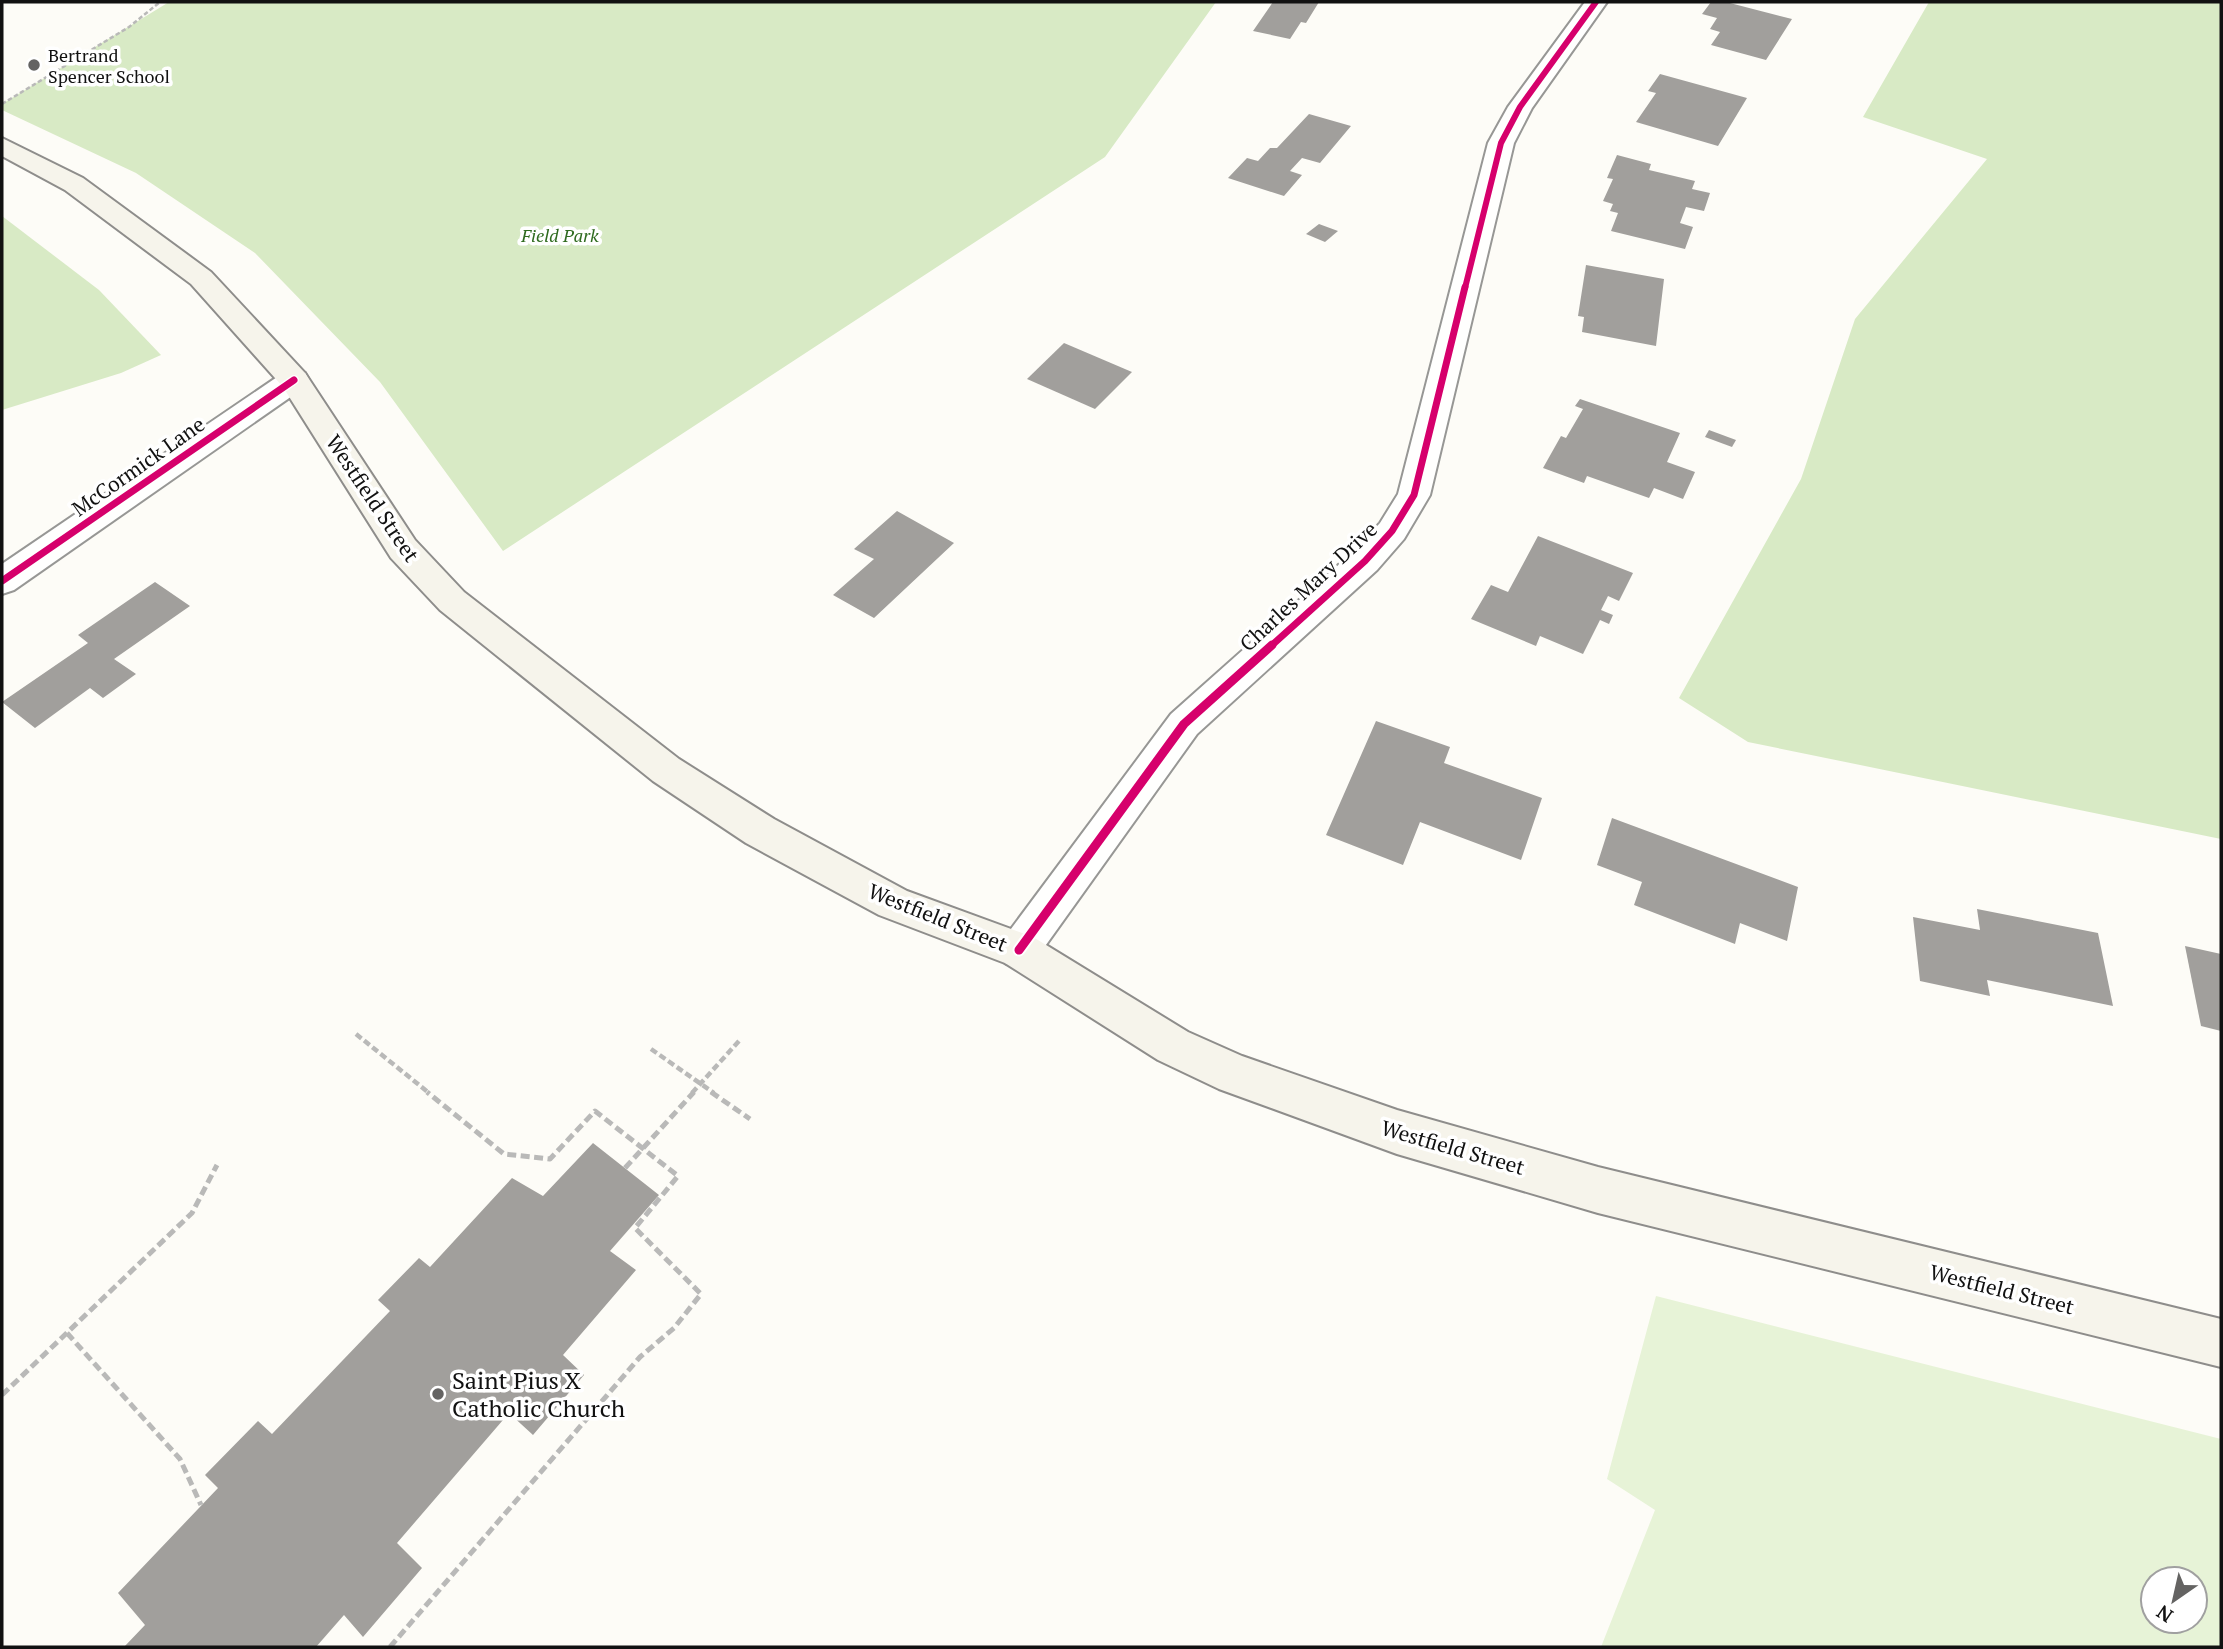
<svg xmlns="http://www.w3.org/2000/svg" width="2223" height="1649" font-family="'PT Serif',serif">
	<style>
		.green { fill: #e7f3d7; fill-rule: evenodd }
		.forest { fill: #d8eac5 }
		.building { fill: #a19f9c }
		.lines { fill: none; stroke-linecap: round; stroke-linejoin: round }
		.street-casing { stroke: #979795; stroke-width: 4 }
		.secondary-casing { stroke: #8e8d8b; stroke-width: 4 }
		.path-far2 { stroke: #b9b9b8; stroke-width: 2.5; stroke-dasharray: 4.5 2.5; stroke-linecap: butt }
		.path-far1 { stroke: #b9b9b8; stroke-width: 4.5; stroke-dasharray: 7 3.5; stroke-linecap: butt }
		.path { stroke: #b9b9b8; stroke-width: 5; stroke-dasharray: 9 4.5; stroke-linecap: butt }
		.street { fill: #fffffe; fill-rule: evenodd }
		.secondary { fill: #f6f4eb; fill-rule: evenodd }
		.cycleway-far2-casing { stroke: #fff; stroke-width: 9 }
		.cycleway-far1-casing { stroke: #fff; stroke-width: 10 }
		.cycleway-casing { stroke: #fff; stroke-width: 13 }
		.cycleway-far2 { stroke: #d6006c; stroke-width: 6 }
		.cycleway-far1 { stroke: #d6006c; stroke-width: 7 }
		.cycleway { stroke: #d6006c; stroke-width: 9 }
		.poi-dot { fill: #646362; stroke: #fff; stroke-width: 2.5 }
		.labels { text-anchor: middle; dominant-baseline: central; stroke-width: 7; stroke-linejoin: round; paint-order: stroke }
		.far-poi-label { font-size: 18px; fill: #111; stroke: #fff; text-anchor: start }
		.far-park-label { font-size: 18px; font-style: italic; fill: #2f6b1f; stroke: #fff }
		.street-label { font-size: 21px; fill: #111; stroke: #fff }
		.near-poi-label { font-size: 24px; fill: #111; stroke: #fff; text-anchor: start }
	</style>
	<rect width="100%" height="100%" fill="#fdfcf7"/>
	<!-- green -->
	<path class="green" d="M 1656,1296 L 2221,1439 L 2221,1647 L 1601,1647 L 1655,1510 L 1607,1479 ZM 2153,1579 L 2195,1579 L 2195,1621 L 2153,1621 Z"/>
	<!-- forest -->
	<g class="forest">
		<path d="M 169,2 L 1216,2 L 1105,157 L 503,551 L 380,382 L 255,253 L 136,173 L 2,110 L 2,104 Z"/>
		<path d="M 1929,2 L 2221,2 L 2221,839 L 1748,742 L 1679,698 L 1801,479 L 1855,319 L 1987,159 L 1863,117 Z"/>
		<path d="M 2,216 L 99,290 L 161,355 L 121,373 L 2,410 Z"/>
	</g>
	<!-- building -->
	<g class="building">
		<path d="M 1273,2 L 1319,2 L 1306,23 L 1301,22 L 1290,39 L 1253,31 Z"/>
		<path d="M 1711,2 L 1726,2 L 1792,19 L 1766,60 L 1711,45 L 1720,32 L 1710,29 L 1717,18 L 1702,14 Z"/>
		<path d="M 1660,74 L 1747,98 L 1718,146 L 1636,122 L 1656,93 L 1648,91 Z"/>
		<path d="M 1309,114 L 1351,126 L 1320,163 L 1302,158 L 1290,171 L 1302,175 L 1284,196 L 1228,178 L 1247,158 L 1258,161 L 1270,148 L 1277,148 Z"/>
		<path d="M 1617,155 L 1651,164 L 1649,170 L 1695,181 L 1692,189 L 1710,193 L 1704,211 L 1686,207 L 1680,223 L 1693,227 L 1685,249 L 1611,231 L 1618,213 L 1610,211 L 1613,204 L 1603,201 L 1613,179 L 1607,178 Z"/>
		<path d="M 1319,224 L 1338,231 L 1325,242 L 1306,234 Z"/>
		<path d="M 1586,265 L 1664,279 L 1656,346 L 1582,332 L 1584,317 L 1578,316 Z"/>
		<path d="M 1064,343 L 1132,372 L 1095,409 L 1027,379 Z"/>
		<path d="M 1580,399 L 1680,433 L 1667,462 L 1695,472 L 1683,499 L 1654,488 L 1649,498 L 1587,476 L 1584,483 L 1543,468 L 1561,436 L 1566,438 L 1583,409 L 1575,406 Z"/>
		<path d="M 1709,430 L 1736,440 L 1732,447 L 1705,437 Z"/>
		<path d="M 897,511 L 954,543 L 874,618 L 833,595 L 874,559 L 854,549 Z"/>
		<path d="M 1538,536 L 1633,573 L 1619,601 L 1608,596 L 1601,610 L 1613,615 L 1609,624 L 1600,620 L 1583,654 L 1540,636 L 1536,646 L 1471,619 L 1491,585 L 1508,592 Z"/>
		<path d="M 155,582 L 190,606 L 114,659 L 136,674 L 103,698 L 90,688 L 35,728 L 2,702 L 88,643 L 78,635 Z"/>
		<path d="M 1376,721 L 1450,747 L 1444,763 L 1542,798 L 1521,860 L 1420,822 L 1403,865 L 1326,835 Z"/>
		<path d="M 1612,818 L 1798,887 L 1787,941 L 1740,923 L 1735,944 L 1634,905 L 1642,882 L 1597,865 Z"/>
		<path d="M 1977,909 L 2098,933 L 2113,1006 L 1987,980 L 1990,996 L 1920,981 L 1913,917 L 1980,930 Z"/>
		<path d="M 2185,946 L 2221,954 L 2221,1031 L 2201,1026 Z"/>
		<path d="M 593,1143 L 659,1195 L 610,1251 L 636,1270 L 563,1355 L 584,1375 L 533,1435 L 509,1413 L 397,1543 L 422,1568 L 363,1637 L 344,1615 L 316,1647 L 124,1647 L 145,1625 L 118,1593 L 218,1488 L 205,1475 L 258,1421 L 272,1434 L 390,1311 L 378,1300 L 419,1258 L 430,1267 L 512,1178 L 543,1196 Z"/>
	</g>
	<g class="lines">
		<!-- street casing -->
		<g class="street-casing">
			<g id="street">
				<path d="M 1585,2 L 1607,2 L 1532,108 L 1514,143 L 1430,495 L 1404,539 L 1377,570 L 1197,734 L 1033,963 L 1019,968 L 1005,963 L 999,950 L 1005,937 L 1171,714 L 1353,552 L 1380,523 L 1398,494 L 1488,143 L 1508,107 Z"/>
				<path d="M 294,370 L 305,373 L 309,380 L 305,387 L 14,590 L 2,594 L 2,564 L 283,373 Z"/>
			</g>
		</g>
		<!-- secondary casing -->
		<g class="secondary-casing">
			<path id="secondary" d="M 2,138 L 83,178 L 211,272 L 305,373 L 415,540 L 464,592 L 679,759 L 774,819 L 907,891 L 1033,937 L 1188,1032 L 1242,1056 L 1397,1110 L 1598,1167 L 2221,1319 L 2221,1367 L 1598,1213 L 1397,1154 L 1219,1089 L 1158,1060 L 1005,963 L 879,915 L 746,843 L 653,781 L 440,610 L 391,558 L 283,387 L 191,284 L 65,190 L 2,156 Z"/>
		</g>
		<!-- path-far2 -->
		<path class="path-far2" d="M 2,104 L 129,27 L 160,2"/>
		<!-- path-far1 -->
		<g class="path-far1">
			<path d="M 356,1034 L 429,1093"/>
			<path d="M 651,1049 L 714,1093"/>
			<path d="M 692,1093 L 739,1041"/>
		</g>
		<!-- path -->
		<g class="path">
			<path d="M 711,1092 L 750,1119"/>
			<path d="M 625,1168 L 694,1092"/>
			<path d="M 67,1333 L 180,1459 L 201,1505"/>
			<path d="M 2,1395 L 192,1213 L 217,1165"/>
			<path d="M 390,1647 L 640,1357 L 674,1328 L 701,1294 L 635,1228 L 678,1176 L 595,1111 L 550,1159 L 504,1154 L 427,1092"/>
		</g>
		<!-- street -->
		<use href="#street" class="street"/>
		<!-- secondary -->
		<use href="#secondary" class="secondary"/>
		<!-- cycleway-far2 casing -->
		<g class="cycleway-far2-casing">
			<path id="cycleway-far2" d="M 1465,288 L 1501,143 L 1520,107 L 1596,2"/>
		</g>
		<!-- cycleway-far1 casing -->
		<g class="cycleway-far1-casing">
			<g id="cycleway-far1">
				<path d="M 2,581 L 294,380"/>
				<path d="M 1270,647 L 1365,561 L 1392,531 L 1414,495 L 1465,287"/>
			</g>
		</g>
		<!-- cycleway casing -->
		<g class="cycleway-casing">
			<path id="cycleway" d="M 1019,950 L 1184,724 L 1272,645"/>
		</g>
		<!-- cycleway-far2 -->
		<use href="#cycleway-far2" class="cycleway-far2"/>
		<!-- cycleway-far1 -->
		<use href="#cycleway-far1" class="cycleway-far1"/>
		<!-- cycleway -->
		<use href="#cycleway" class="cycleway"/>
	</g>
	<!-- markers -->
	<g class="poi-dot">
		<circle cx="34" cy="65" r="7"/>
		<circle cx="438" cy="1394" r="7"/>
	</g>
	<g class="labels">
		<!-- far-poi labels -->
		<g class="far-poi-label">
			<text x="48" y="55">Bertrand<tspan x="48" dy="21">Spencer School</tspan></text>
		</g>
		<!-- far-park labels -->
		<g class="far-park-label">
			<text x="560" y="235">Field Park</text>
		</g>
		<!-- street labels -->
		<g class="street-label">
			<text transform="translate(138 466) rotate(-35)">McCormick Lane</text>
			<text transform="translate(373 498) rotate(56)">Westfield Street</text>
			<text transform="translate(1308 586) rotate(-43)">Charles Mary Drive</text>
			<text transform="translate(938 917) rotate(22)">Westfield Street</text>
			<text transform="translate(1453 1147) rotate(16)">Westfield Street</text>
			<text transform="translate(2002 1289) rotate(14)">Westfield Street</text>
		</g>
		<!-- near-poi labels -->
		<g class="near-poi-label">
			<text x="452" y="1380">Saint Pius X<tspan x="452" dy="28">Catholic Church</tspan></text>
		</g>
	</g>
	<!-- border -->
	<rect width="2223" height="1649" fill="none" stroke="#111111" stroke-width="7"/>
	<!-- north arrow -->
	<g transform="translate(2174 1600) rotate(214)"><circle r="33" fill="#ffffff" stroke="#a0a0a0" stroke-width="2"/>
	<path d="M0-5L12 26L0 18L-12 26Z" fill="#646362"/>
	<text y="-10" font-size="19" font-weight="bold" text-anchor="middle" fill="#111111">N</text>
	</g>
</svg>
